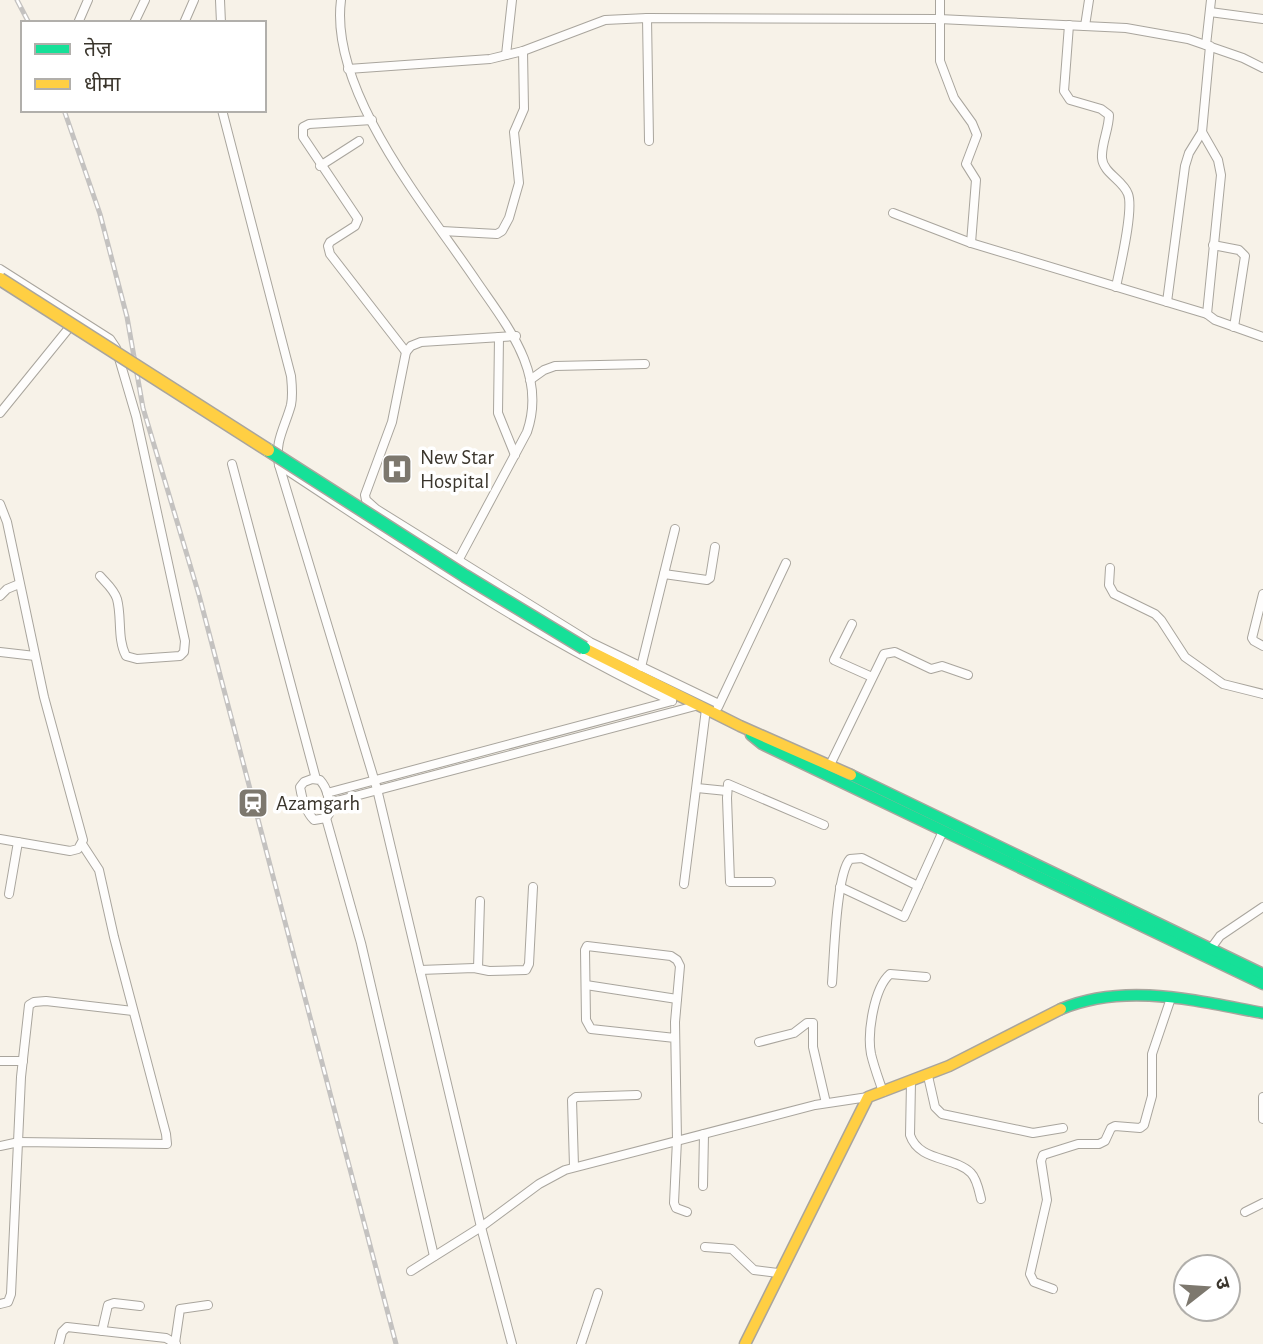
<svg xmlns="http://www.w3.org/2000/svg" width="1263" height="1344" font-family="'Alegreya Sans','Noto Sans Devanagari',sans-serif">
	<style>
		.lines { fill: none; stroke-linecap: round; stroke-linejoin: round }
		.street-casing { stroke: #a9a59d; stroke-width: 10 }
		.fast-casing { stroke: #a9a59d; stroke-width: 13 }
		.slow-casing { stroke: #a9a59d; stroke-width: 13 }
		.street { stroke: #fefdfc; stroke-width: 8 }
		.fast { stroke: #16e098; stroke-width: 10 }
		.slow { stroke: #ffcf43; stroke-width: 10 }
		.rail-casing { stroke: #c4c2c0; stroke-width: 5 }
		.rail { stroke: #fff; stroke-width: 2.5; stroke-dasharray: 8; stroke-linecap: butt }
		.fast-bridge-casing { stroke: #a9a59d; stroke-width: 15; stroke-linecap: butt }
		.slow-bridge-casing { stroke: #a9a59d; stroke-width: 15; stroke-linecap: butt }
		.fast-bridge { stroke: #16e098; stroke-width: 12 }
		.slow-bridge { stroke: #ffcf43; stroke-width: 12 }
		.labels { text-anchor: middle; dominant-baseline: central; stroke-width: 7; stroke-linejoin: round; paint-order: stroke }
		.poi-label { font-size: 21px; fill: #3b362d; stroke: #fff; text-anchor: start }
	</style>
	<rect width="100%" height="100%" fill="#f7f2e8"/>
	<g class="lines">
		<!-- street casing -->
		<g class="street-casing">
			<g id="street">
				<path d="M 220,0 L 221,23"/>
				<path d="M 341,0 C 329,92 428,209 477,282 C 508,327 547,374 527,432 L 459,559"/>
				<path d="M 940,0 L 940,61 L 954,98 L 972,123 L 977,135 L 966,164 L 976,180 L 971,243"/>
				<path d="M 1210,12 L 1263,19"/>
				<path d="M 647,18 L 649,141"/>
				<path d="M 78,23 L 88,0"/>
				<path d="M 134,23 L 145,0"/>
				<path d="M 184,23 L 194,0"/>
				<path d="M 1069,25 L 1064,91 L 1070,100 L 1101,109 L 1109,115 C 1109,129 1101,144 1102,158 C 1103,173 1123,180 1128,194 C 1134,210 1120,267 1116,287"/>
				<path d="M 1085,26 L 1089,0"/>
				<path d="M 1206,45 L 1211,0"/>
				<path d="M 1210,46 L 1202,132 L 1218,160 L 1221,175 L 1207,314 L 1215,320 L 1263,337"/>
				<path d="M 506,55 L 512,0"/>
				<path d="M 348,69 L 490,59 L 523,51 L 605,20 L 647,18 L 939,19 L 1126,28 L 1188,39 L 1243,58 L 1263,68"/>
				<path d="M 222,110 L 291,376 C 292,386 293,395 291,405 C 285,427 274,442 279,465 L 377,789 L 481,1227 L 512,1344"/>
				<path d="M 372,120 L 309,124 L 303,127 L 303,137 L 358,219 L 355,226 L 330,242 L 328,246 L 330,254 L 406,352"/>
				<path d="M 320,166 L 359,141"/>
				<path d="M 893,213 L 971,243 L 1207,314"/>
				<path d="M 442,231 L 497,234 L 502,231 L 509,218 L 519,183 L 514,132 L 524,109 L 523,51"/>
				<path d="M 1213,245 L 1239,250 L 1245,256 L 1234,327"/>
				<path d="M 0,269 L 110,339 L 116,348 L 136,416 L 185,641 L 184,652 L 180,656 L 137,659 L 126,656 C 117,639 122,617 117,599 C 114,589 106,583 100,576"/>
				<path d="M 1167,302 L 1185,166 L 1189,153 L 1202,132"/>
				<path d="M 516,336 L 421,342 L 411,346 L 406,352 L 392,422 L 365,495 L 366,500 L 376,509 L 590,642 L 719,704"/>
				<path d="M 499,337 L 498,413 L 515,455"/>
				<path d="M 530,380 L 544,370 L 555,366 L 645,364"/>
				<path d="M 0,413 L 73,323"/>
				<path d="M 232,464 L 316,779"/>
				<path d="M 279,465 C 407,549 533,636 672,701"/>
				<path d="M 0,504 L 7,522 L 44,697 L 83,840 L 78,849 L 70,851 L 0,839"/>
				<path d="M 1110,568 L 1109,585 L 1114,594 L 1155,614 L 1161,620 L 1185,657 L 1223,684 L 1263,694"/>
				<path d="M 664,574 L 707,580 L 710,578 L 715,547"/>
				<path d="M 1263,594 L 1252,638 L 1254,641 L 1263,646"/>
				<path d="M 0,596 L 7,589 L 19,584"/>
				<path d="M 852,624 L 834,660 L 872,677"/>
				<path d="M 0,652 L 35,656"/>
				<path d="M 641,667 L 675,529"/>
				<path d="M 718,707 L 786,563"/>
				<path d="M 830,765 L 884,654 L 895,652 L 931,669 L 942,666 L 968,675"/>
				<path d="M 312,779 L 320,780 C 328,789 330,802 329,814 L 326,818 L 314,820 C 305,811 302,799 300,787 L 304,782 Z"/>
				<path d="M 697,788 L 727,791"/>
				<path d="M 327,793 L 672,701"/>
				<path d="M 329,803 L 699,705"/>
				<path d="M 326,818 L 361,943 L 434,1256"/>
				<path d="M 771,882 L 730,882 L 727,798 L 728,784 L 824,825"/>
				<path d="M 684,884 L 706,709"/>
				<path d="M 840,887 L 904,917 L 943,831"/>
				<path d="M 9,894 L 18,842"/>
				<path d="M 1209,951 L 1220,936 L 1263,907"/>
				<path d="M 478,968 L 480,901"/>
				<path d="M 420,970 L 474,968 L 489,971 L 526,970 L 529,964 L 533,887"/>
				<path d="M 832,983 C 834,959 836,874 850,859 L 862,858 L 918,886"/>
				<path d="M 586,985 L 677,999"/>
				<path d="M 675,1038 L 591,1029 L 586,1020 L 585,950 L 587,946 L 671,956 L 677,960 L 680,966 L 675,1022 L 677,1140 L 674,1203 L 676,1208 L 687,1212"/>
				<path d="M 759,1042 L 794,1033 L 807,1023 L 813,1023 L 813,1047 L 826,1103"/>
				<path d="M 0,1061 L 23,1061"/>
				<path d="M 928,1076 L 935,1107 L 942,1114 L 1033,1133 L 1063,1128"/>
				<path d="M 911,1082 L 910,1135 C 919,1162 954,1156 971,1173 C 977,1179 979,1191 981,1199"/>
				<path d="M 883,1092 C 879,1080 874,1067 871,1054 C 867,1033 874,988 890,974 L 926,977"/>
				<path d="M 1263,1097 L 1263,1119"/>
				<path d="M 0,1146 L 19,1142 L 167,1144 L 166,1134 L 114,937 L 99,870 L 82,844"/>
				<path d="M 574,1166 L 572,1100 L 576,1097 L 637,1095"/>
				<path d="M 703,1186 L 704,1134"/>
				<path d="M 1245,1212 L 1263,1203"/>
				<path d="M 705,1247 L 732,1249 L 754,1270 L 778,1273"/>
				<path d="M 411,1271 L 481,1227 L 539,1184 L 565,1170 L 815,1105 L 868,1097"/>
				<path d="M 1053,1289 L 1034,1282 L 1030,1274 L 1047,1200 L 1041,1161 L 1043,1155 L 1078,1144 L 1099,1144 L 1105,1141 L 1111,1128 L 1115,1126 L 1140,1128 L 1144,1125 L 1152,1096 L 1152,1054 L 1171,998"/>
				<path d="M 0,1304 L 8,1302 L 11,1294 L 21,1077 L 29,1005 L 34,1002 L 46,1001 L 133,1011"/>
				<path d="M 102,1331 L 108,1305 L 114,1303 L 140,1306"/>
				<path d="M 175,1343 L 180,1309 L 208,1305"/>
				<path d="M 59,1344 L 62,1332 L 67,1327 L 166,1338 L 176,1344"/>
				<path d="M 581,1344 L 598,1293"/>
			</g>
		</g>
		<!-- fast casing -->
		<g class="fast-casing">
			<g id="fast">
				<path d="M 751,735 L 762,744 L 1263,984"/>
				<path d="M 851,775 L 1263,974"/>
				<path d="M 1061,1009 C 1126,982 1197,1001 1263,1013"/>
			</g>
		</g>
		<!-- slow casing -->
		<g class="slow-casing">
			<g id="slow">
				<path d="M 584,648 L 740,726 L 851,775"/>
				<path d="M 745,1344 L 868,1097 L 949,1066 L 1061,1009"/>
			</g>
		</g>
		<!-- street -->
		<use href="#street" class="street"/>
		<!-- fast -->
		<use href="#fast" class="fast"/>
		<!-- slow -->
		<use href="#slow" class="slow"/>
		<!-- rail casing -->
		<g class="rail-casing">
			<g id="rail">
				<path d="M 17,0 L 29,23"/>
				<path d="M 64,110 L 100,214 L 127,317 L 143,408 L 199,595 L 396,1344"/>
			</g>
		</g>
		<!-- rail -->
		<use href="#rail" class="rail"/>
		<!-- fast-bridge casing -->
		<g class="fast-bridge-casing">
			<path id="fast-bridge" d="M 268,450 L 465,576 L 584,648"/>
		</g>
		<!-- slow-bridge casing -->
		<g class="slow-bridge-casing">
			<path id="slow-bridge" d="M 0,279 L 268,450"/>
		</g>
		<!-- fast-bridge -->
		<use href="#fast-bridge" class="fast-bridge"/>
		<!-- slow-bridge -->
		<use href="#slow-bridge" class="slow-bridge"/>
	</g>
	<!-- icons -->
	<defs>
		<g id="hospital-square" transform="scale(1.575)"><rect x="-9" y="-9" width="18" height="18" rx="4" fill="#7d786e" stroke="#fff"/><path d="M-5-5h3v3.5h4V-5h3V5h-3V1.5h-4V5h-3Z" fill="#fff"/></g>
		<g id="station-square" transform="scale(1.575)"><rect x="-9" y="-9" width="18" height="18" rx="4" fill="#7d786e" stroke="#fff"/><path d="M-3-6H3Q5-6 5-4V2Q5 4 3 4L4.5 6H3L1.5 4h-3L-3 6H-4.5L-3 4Q-5 4-5 2V-4Q-5-6-3-6ZM-3.5-4v3h7v-3ZM-3.5 1v1.5H-2V1ZM2 1v1.5H3.5V1Z" fill="#fff"/></g>
	</defs>
	<g fill-rule="evenodd">
		<use href="#hospital-square" x="397" y="469"/>
		<use href="#station-square" x="253" y="803"/>
	</g>
	<g class="labels">
		<!-- poi labels -->
		<g class="poi-label">
			<text x="420" y="457">New Star<tspan x="420" dy="24">Hospital</tspan></text>
			<text x="276" y="803">Azamgarh</text>
		</g>
	</g>
	<!-- legend -->
	<rect x="21" y="21" width="245" height="91" fill="#ffffff" stroke="#b1afab" stroke-width="2"/>
	<rect x="35" y="44" width="35" height="10" fill="#16e098" stroke="#b1afab" stroke-width="2"/>
	<text x="84" y="56" font-size="21" fill="#3b362d">तेज़</text>
	<rect x="35" y="79" width="35" height="10" fill="#ffcf43" stroke="#b1afab" stroke-width="2"/>
	<text x="84" y="91" font-size="21" fill="#3b362d">धीमा</text>
	<!-- north arrow -->
	<g transform="translate(1207 1288) rotate(73)"><circle r="33" fill="#ffffff" stroke="#b1afab" stroke-width="2"/>
	<path d="M0-5L12 26L0 18L-12 26Z" fill="#7d786e"/>
	<text y="-10" font-size="19" font-weight="bold" text-anchor="middle" fill="#3b362d">उ</text>
	</g>
</svg>
